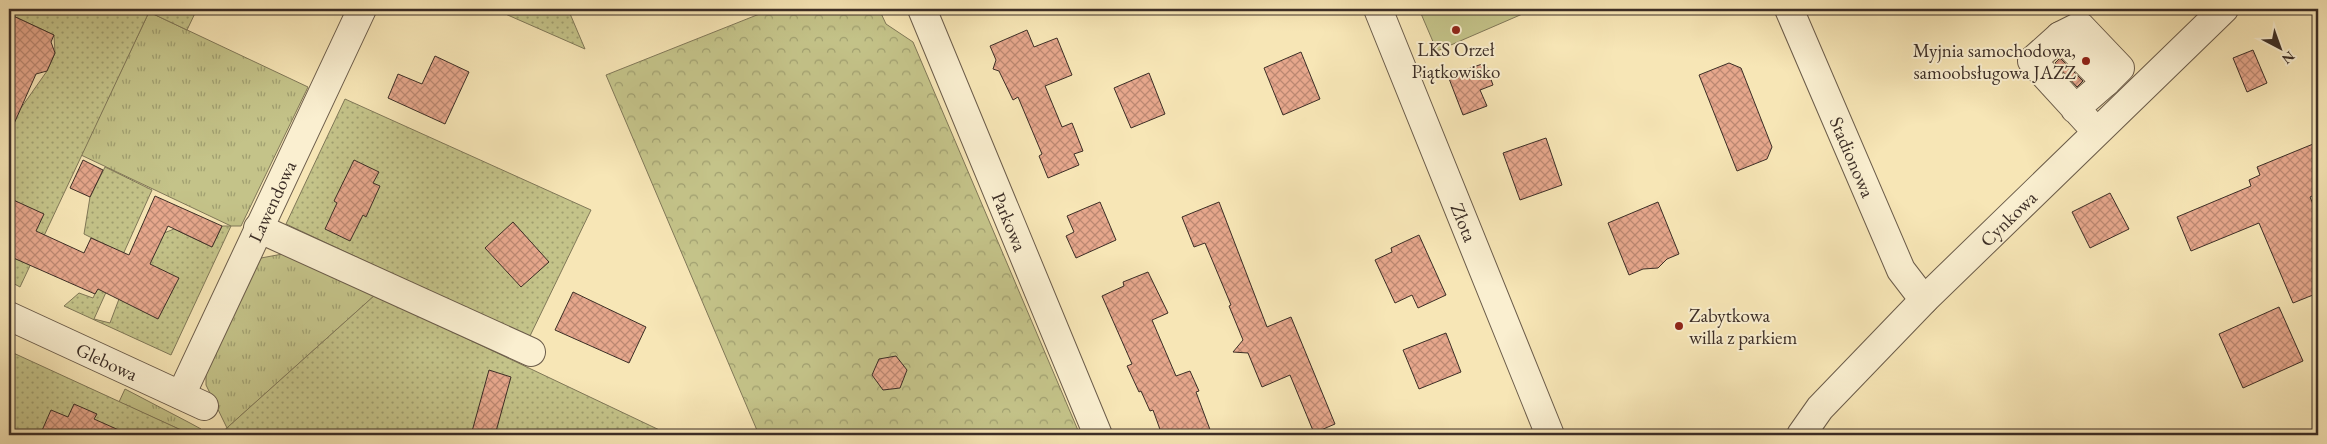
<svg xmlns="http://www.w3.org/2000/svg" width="2327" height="444" font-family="'EB Garamond',serif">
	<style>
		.grass { fill: url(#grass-tufts); stroke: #807858 }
		.park { fill: url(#park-crowns); stroke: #807858 }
		.garden { fill: url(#garden-dots); stroke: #807858 }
		.pitch { fill: #c4c389; stroke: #807858 }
		.building { fill: url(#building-cross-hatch); stroke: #3c2e26 }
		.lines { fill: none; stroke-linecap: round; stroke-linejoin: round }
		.minor-casing { stroke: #6b5c4a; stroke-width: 30 }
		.minor { stroke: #faefd0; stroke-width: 28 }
		.poi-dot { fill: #8f2418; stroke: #faefd0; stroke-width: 2 }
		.labels { text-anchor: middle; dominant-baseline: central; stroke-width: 4; stroke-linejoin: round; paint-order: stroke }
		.poi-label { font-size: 19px; fill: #3c2e26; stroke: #faefd0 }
		.street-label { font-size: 19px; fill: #3c2e26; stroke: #faefd0 }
	</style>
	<defs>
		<pattern id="grass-tufts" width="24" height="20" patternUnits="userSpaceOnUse" patternTransform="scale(1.25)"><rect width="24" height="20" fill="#c4c389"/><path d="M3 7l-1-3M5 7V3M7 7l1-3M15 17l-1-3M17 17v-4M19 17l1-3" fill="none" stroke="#a09f70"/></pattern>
		<pattern id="park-crowns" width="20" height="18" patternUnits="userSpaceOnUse" patternTransform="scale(1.25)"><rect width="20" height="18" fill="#c4c389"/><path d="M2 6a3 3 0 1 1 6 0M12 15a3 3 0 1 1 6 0" fill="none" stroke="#a09f70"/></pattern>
		<pattern id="garden-dots" width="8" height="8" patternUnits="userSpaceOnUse" patternTransform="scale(1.25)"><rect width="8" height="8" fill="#c4c389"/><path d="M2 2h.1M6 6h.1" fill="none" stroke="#a09f70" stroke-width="1.8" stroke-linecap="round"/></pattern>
		<pattern id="building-cross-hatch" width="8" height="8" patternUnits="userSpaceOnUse" patternTransform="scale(1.25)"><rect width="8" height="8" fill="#e6a78c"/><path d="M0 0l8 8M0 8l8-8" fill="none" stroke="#bc8872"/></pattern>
	</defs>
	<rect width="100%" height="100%" fill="#f7e6b6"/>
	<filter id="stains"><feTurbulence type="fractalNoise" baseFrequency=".004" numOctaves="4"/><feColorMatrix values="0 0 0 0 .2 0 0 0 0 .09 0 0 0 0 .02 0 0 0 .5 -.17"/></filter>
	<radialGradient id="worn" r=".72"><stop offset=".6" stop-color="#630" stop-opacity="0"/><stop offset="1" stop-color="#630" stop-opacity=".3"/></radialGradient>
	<!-- grass -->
	<g class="grass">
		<path d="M 149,12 L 308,87 L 241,226 L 231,226 L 81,155 Z"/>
		<path d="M 288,253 L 375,295 L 227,428 L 206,385 L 206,368 L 261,258 Z"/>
		<path d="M 125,389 L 190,423 L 201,429 L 205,435 L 192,435 L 119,402 Z"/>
	</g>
	<!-- park -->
	<path class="park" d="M 772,9 L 879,9 L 886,24 L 913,42 L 1080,435 L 759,435 L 606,75 Z"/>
	<!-- garden -->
	<g class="garden">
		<path d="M 9,9 L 197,9 L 187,30 L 149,12 L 20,287 L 9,281 L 9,103 L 21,108 L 47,71 L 55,53 L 54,35 L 9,14 Z"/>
		<path d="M 494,9 L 568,9 L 585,49 Z"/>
		<path d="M 345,99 L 591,210 L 529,338 L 286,224 Z"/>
		<path d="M 105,167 L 152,190 L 94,319 L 110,323 L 119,299 L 164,233 L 174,229 L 212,247 L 222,226 L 231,226 L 171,355 L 64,306 L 79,293 L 93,298 L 116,250 L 84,234 L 90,197 Z"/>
		<path d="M 375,295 L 670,435 L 219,435 Z"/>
		<path d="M 9,351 L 192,435 L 9,435 Z"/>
	</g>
	<!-- pitch -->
	<path class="pitch" d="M 1419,9 L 1534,9 L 1437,51 Z"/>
	<!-- building -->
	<g class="building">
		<path d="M 9,14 L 54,35 L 51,42 L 55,53 L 47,71 L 36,74 L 9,135 Z"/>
		<path d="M 1027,30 L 1034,47 L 1057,38 L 1072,75 L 1045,86 L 1062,127 L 1072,123 L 1083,151 L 1074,154 L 1079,165 L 1048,178 L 1039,156 L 1042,154 L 1018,97 L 1013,100 L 999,71 L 993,69 L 996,60 L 990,46 Z"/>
		<path d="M 2253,50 L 2267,83 L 2247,92 L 2233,58 Z"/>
		<path d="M 1301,52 L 1320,99 L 1283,115 L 1264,68 Z"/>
		<path d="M 435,56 L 469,72 L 445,124 L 388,98 L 398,74 L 422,84 Z"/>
		<path d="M 2060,58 L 2083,81 L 2077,87 L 2055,63 Z"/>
		<path d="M 1485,63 L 1493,85 L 1480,90 L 1487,106 L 1463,115 L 1448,76 Z"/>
		<path d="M 1729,63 L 1741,68 L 1772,147 L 1767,159 L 1737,171 L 1699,75 Z"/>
		<path d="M 1149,73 L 1165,114 L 1131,128 L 1114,88 Z"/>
		<path d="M 1546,138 L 1562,185 L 1520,200 L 1503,153 Z"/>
		<path d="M 2318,142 L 2318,193 L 2310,197 L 2318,216 L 2318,293 L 2293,303 L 2259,223 L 2191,251 L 2177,217 L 2251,186 L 2249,180 L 2260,175 L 2257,167 Z"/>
		<path d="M 83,160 L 103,170 L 90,197 L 70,188 Z"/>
		<path d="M 354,160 L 379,172 L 373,183 L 380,186 L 366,217 L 363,215 L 350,241 L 325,229 L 337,203 L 334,201 Z"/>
		<path d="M 2110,193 L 2129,229 L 2090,248 L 2072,212 Z"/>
		<path d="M 155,196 L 222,226 L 212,247 L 168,226 L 150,264 L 179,278 L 158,319 L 98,289 L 95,294 L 9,256 L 9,198 L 44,214 L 36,231 L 84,253 L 91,238 L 129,255 Z"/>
		<path d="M 1100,202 L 1116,240 L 1076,258 L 1066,236 L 1074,232 L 1067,216 Z"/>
		<path d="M 1219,202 L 1267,327 L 1291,317 L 1335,424 L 1314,433 L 1290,375 L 1262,387 L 1248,353 L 1233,352 L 1243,340 L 1229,306 L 1231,305 L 1205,243 L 1194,247 L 1182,217 Z"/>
		<path d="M 1658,202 L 1679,254 L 1667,259 L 1658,268 L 1643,269 L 1629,275 L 1608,223 Z"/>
		<path d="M 513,222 L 549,262 L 521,287 L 485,248 Z"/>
		<path d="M 1419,235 L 1446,295 L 1418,308 L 1412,295 L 1395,303 L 1375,260 L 1392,252 L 1391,248 Z"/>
		<path d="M 1148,272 L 1168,313 L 1152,320 L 1176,376 L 1190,371 L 1199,391 L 1196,392 L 1212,435 L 1162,435 L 1153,410 L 1150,411 L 1141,391 L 1139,392 L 1127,366 L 1132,364 L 1102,296 L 1124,286 L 1123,282 Z"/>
		<path d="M 573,292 L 646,327 L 629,363 L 555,330 Z"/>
		<path d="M 2279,307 L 2303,361 L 2243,388 L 2219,334 Z"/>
		<path d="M 1446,333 L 1461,372 L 1419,389 L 1403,350 Z"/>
		<path d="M 896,356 L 907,370 L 900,388 L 883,390 L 872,375 L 879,359 Z"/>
		<path d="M 489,370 L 511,377 L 495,435 L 471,435 Z"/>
		<path d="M 74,404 L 97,414 L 94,419 L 130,435 L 40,435 L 51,410 L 68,417 Z"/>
	</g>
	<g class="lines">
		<!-- minor casing -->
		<g class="minor-casing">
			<g id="minor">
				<path id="s1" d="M 922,9 L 1098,435"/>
				<path id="s2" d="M 1378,9 L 1550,435"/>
				<path id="s3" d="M 1789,9 L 1901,270 L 1924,300"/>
				<path d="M 2060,36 L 2080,26 L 2120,68 L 2106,82"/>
				<path d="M 2075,109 L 2106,82 L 2060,36 L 2032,61 L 2096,131"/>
				<path d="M 258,228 L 531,352"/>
				<path id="s4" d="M 9,316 L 204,406"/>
				<path id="s5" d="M 181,395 L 362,9"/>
				<path id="s6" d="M 1801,435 L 1820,408 L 1924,300 L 2224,9"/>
			</g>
		</g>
		<!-- minor -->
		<use href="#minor" class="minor"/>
	</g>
	<!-- markers -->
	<g class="poi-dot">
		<circle cx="1456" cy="30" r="5"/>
		<circle cx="2086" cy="61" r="5"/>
		<circle cx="1679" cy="326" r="5"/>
	</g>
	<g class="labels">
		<!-- poi labels -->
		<g class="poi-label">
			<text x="1456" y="49">LKS Orzeł<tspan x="1456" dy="22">Piątkowisko</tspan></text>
			<text x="2076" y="50" text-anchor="end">Myjnia samochodowa,<tspan x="2076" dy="22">samoobsługowa JAZZ</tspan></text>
			<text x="1689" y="315" text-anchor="start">Zabytkowa<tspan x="1689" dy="22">willa z parkiem</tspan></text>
		</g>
		<!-- street labels -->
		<g class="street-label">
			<text stroke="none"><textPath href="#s3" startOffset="161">Stadionowa</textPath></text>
			<text stroke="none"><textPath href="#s5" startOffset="214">Lawendowa</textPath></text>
			<text stroke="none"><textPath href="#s6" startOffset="300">Cynkowa</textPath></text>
			<text stroke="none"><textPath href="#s1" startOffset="230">Parkowa</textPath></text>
			<text stroke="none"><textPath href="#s2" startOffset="230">Złota</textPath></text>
			<text stroke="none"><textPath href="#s4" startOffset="108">Glebowa</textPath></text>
		</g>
	</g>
	<!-- margin -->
	<rect width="2327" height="444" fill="none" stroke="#f7e6b6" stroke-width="30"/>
	<rect x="10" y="10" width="2307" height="424" fill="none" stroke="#3c2e26" stroke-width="2.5"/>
	<rect x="15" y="15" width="2297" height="414" fill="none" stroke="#3c2e26"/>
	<!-- north arrow -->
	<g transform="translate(2280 48) rotate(139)" stroke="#faefd0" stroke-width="4" paint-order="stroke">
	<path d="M0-4L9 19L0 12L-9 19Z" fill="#3c2e26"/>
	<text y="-8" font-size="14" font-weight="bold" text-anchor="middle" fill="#3c2e26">N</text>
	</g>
	<rect width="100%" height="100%" filter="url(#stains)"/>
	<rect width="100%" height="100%" fill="url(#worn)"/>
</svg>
